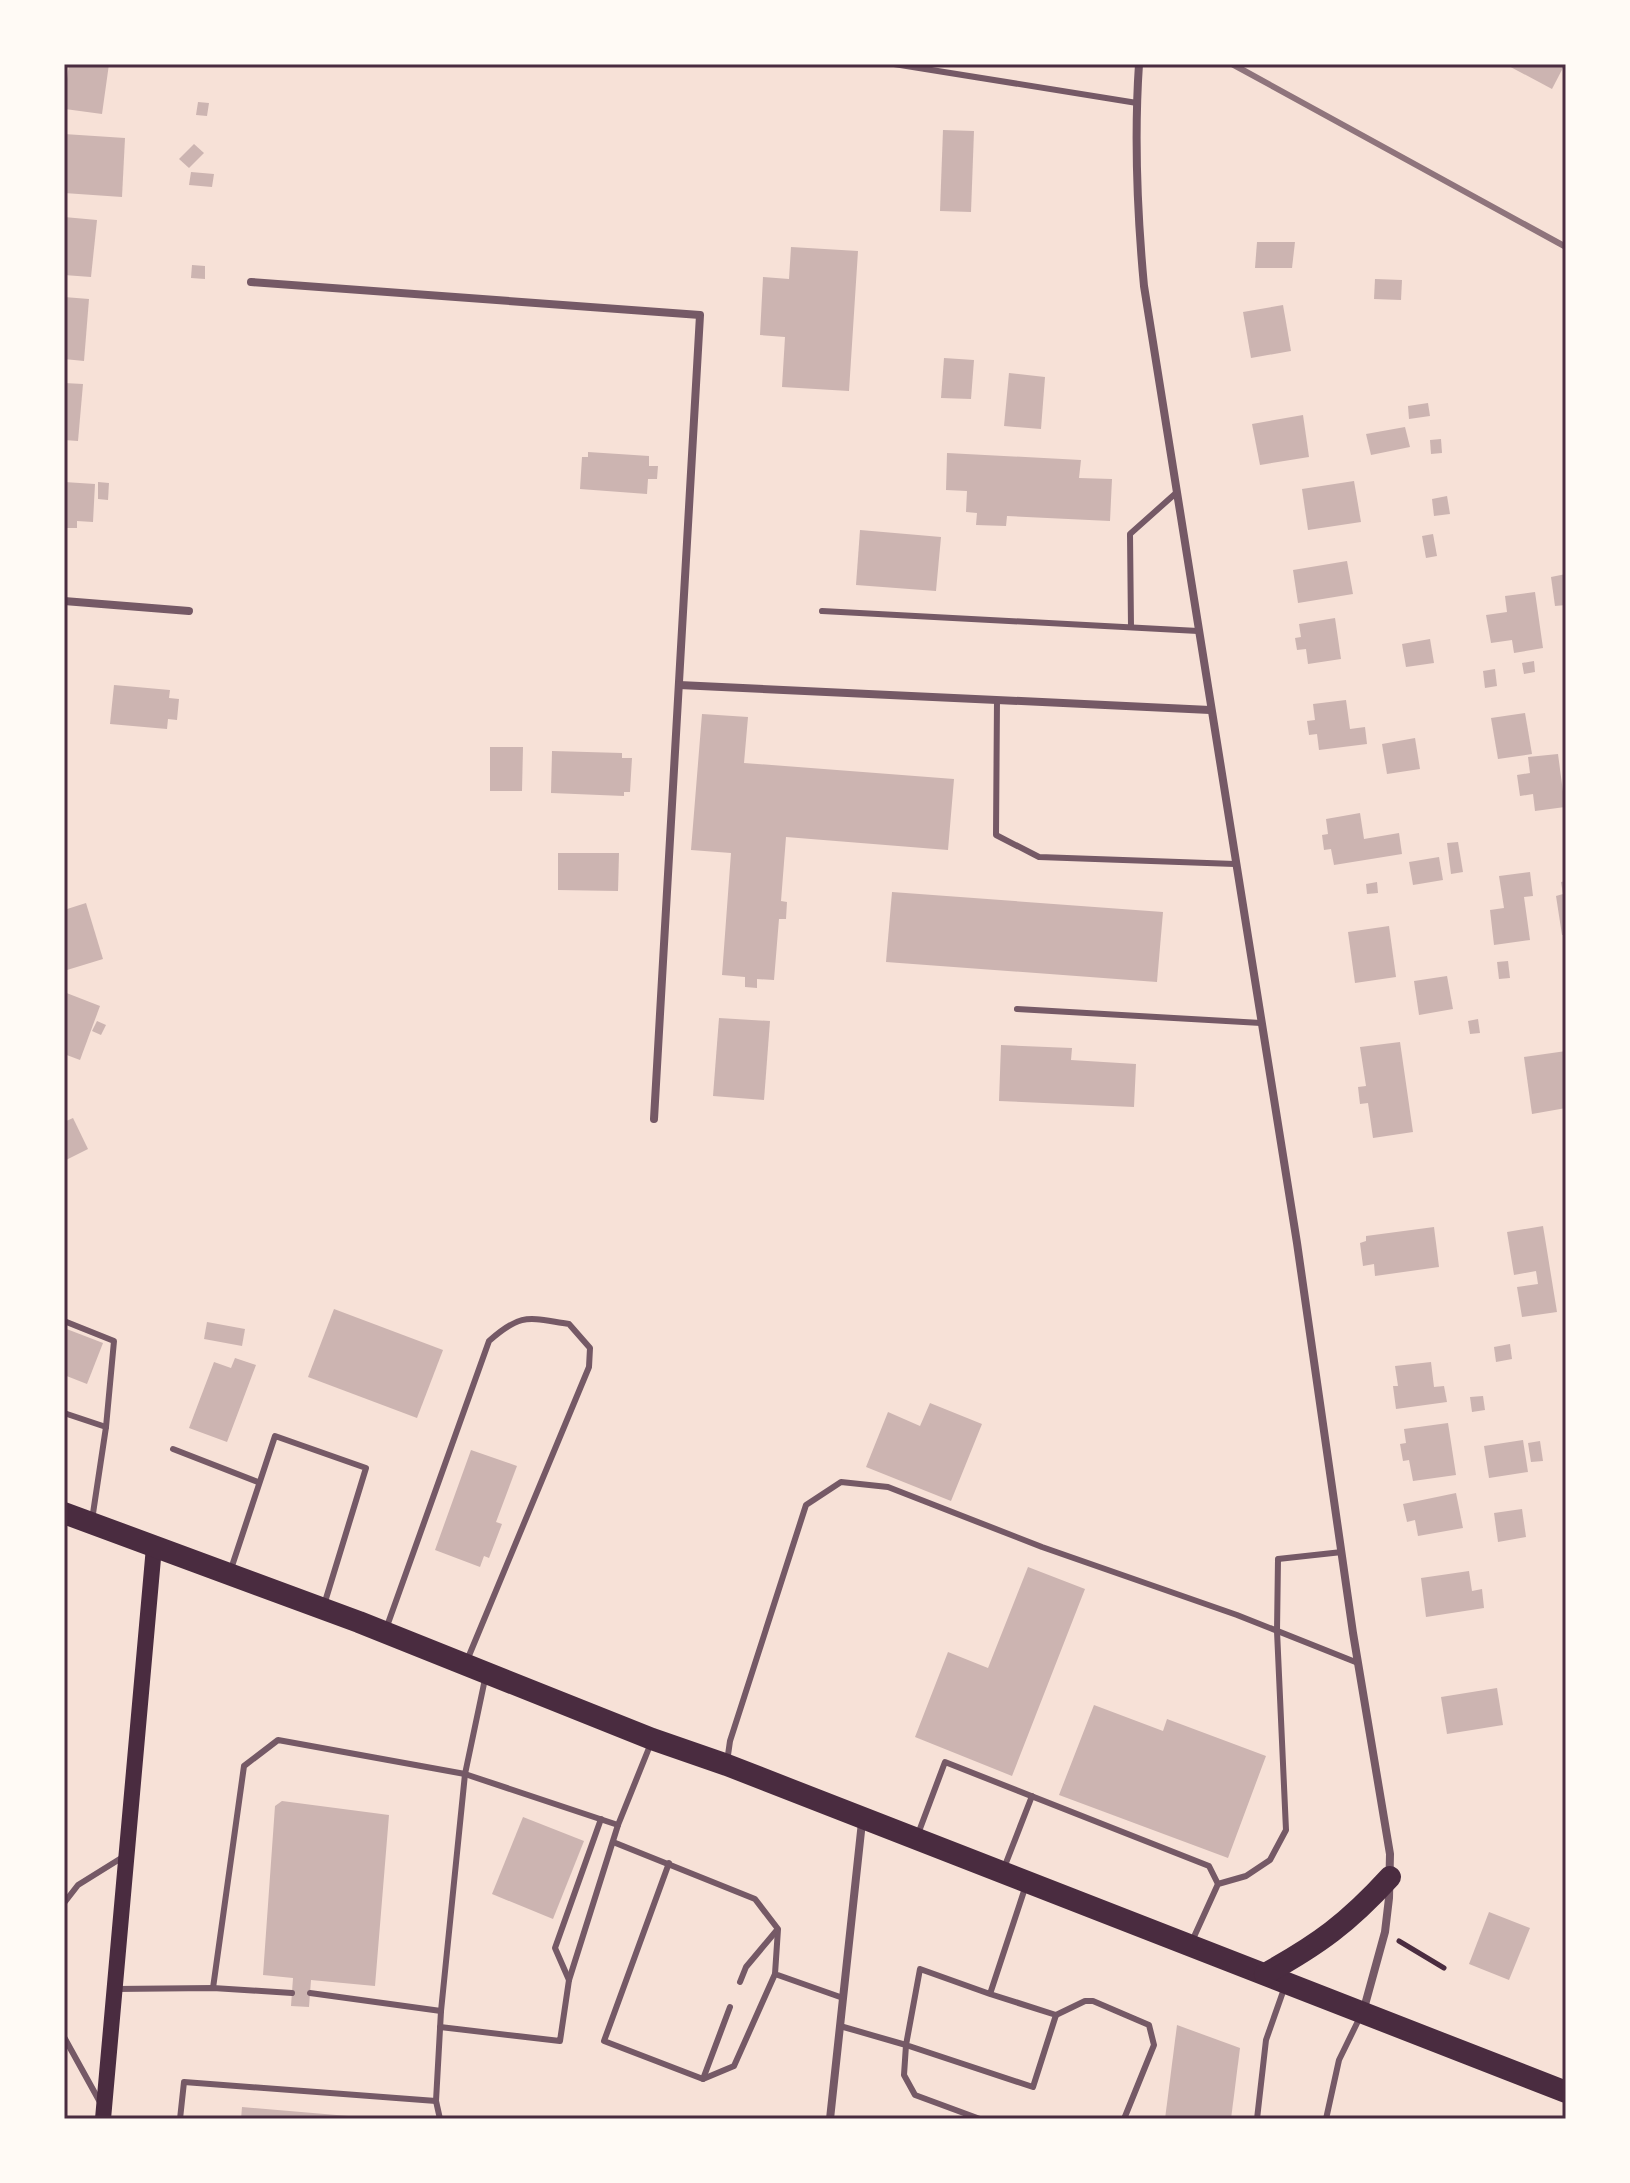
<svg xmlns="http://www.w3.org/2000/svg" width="1630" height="2183" font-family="'Noto Serif',serif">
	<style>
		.building { fill: #ccb4b1 }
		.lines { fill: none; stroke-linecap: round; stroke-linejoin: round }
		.path { stroke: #4a2c40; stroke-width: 5 }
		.service { stroke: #755966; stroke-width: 6 }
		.minor { stroke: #755966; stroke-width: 8 }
		.secondary { stroke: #4a2c40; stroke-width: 16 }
		.trunk { stroke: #4a2c40; stroke-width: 22 }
		.rail { stroke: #8f747c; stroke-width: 6 }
		.neatline { fill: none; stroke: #4a2c40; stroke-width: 3 }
	</style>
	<rect width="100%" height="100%" fill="#f7e1d7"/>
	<!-- building -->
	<g class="building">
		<path d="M 69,64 L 109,64 L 102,114 L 65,109 L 64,79 L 67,79 Z"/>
		<path d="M 1505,64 L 1565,64 L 1552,89 Z"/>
		<path d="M 198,102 L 209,103 L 207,116 L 196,115 Z"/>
		<path d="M 943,130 L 974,131 L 971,212 L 940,211 Z"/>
		<path d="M 64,134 L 125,138 L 122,197 L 64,193 Z"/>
		<path d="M 194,144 L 204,153 L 189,168 L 179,159 Z"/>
		<path d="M 191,172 L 214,174 L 212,187 L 189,185 Z"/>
		<path d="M 64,217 L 97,220 L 91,277 L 64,275 Z"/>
		<path d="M 1257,242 L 1295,242 L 1292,268 L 1255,268 Z"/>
		<path d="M 791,247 L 858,251 L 849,391 L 782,387 L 785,337 L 760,335 L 763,277 L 789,279 Z"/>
		<path d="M 192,265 L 205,266 L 205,279 L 191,278 Z"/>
		<path d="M 1375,279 L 1402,280 L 1401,300 L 1374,299 Z"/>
		<path d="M 64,297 L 89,299 L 84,361 L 64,359 Z"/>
		<path d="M 1283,305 L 1291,351 L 1251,358 L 1243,312 Z"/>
		<path d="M 944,358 L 974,360 L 971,399 L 941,398 Z"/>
		<path d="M 1009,373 L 1045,377 L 1041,429 L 1004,426 Z"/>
		<path d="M 64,383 L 83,384 L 78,441 L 64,440 Z"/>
		<path d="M 1428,403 L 1430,416 L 1409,419 L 1408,406 Z"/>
		<path d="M 1303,415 L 1309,457 L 1260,465 L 1252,424 Z"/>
		<path d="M 1405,427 L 1410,447 L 1371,455 L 1366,434 Z"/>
		<path d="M 1441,439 L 1442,453 L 1431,454 L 1430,440 Z"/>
		<path d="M 588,452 L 649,456 L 649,466 L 658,466 L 657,479 L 648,479 L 647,494 L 580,489 L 582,457 L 588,457 Z"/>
		<path d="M 947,453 L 1081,460 L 1079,478 L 1112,479 L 1110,521 L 1007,516 L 1006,526 L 976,525 L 977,513 L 966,512 L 967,491 L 946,490 Z"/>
		<path d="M 1354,481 L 1361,522 L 1308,530 L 1302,489 Z"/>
		<path d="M 64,482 L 95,484 L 93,522 L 77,521 L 77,528 L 64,528 Z"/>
		<path d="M 98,482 L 109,483 L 108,500 L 98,499 Z"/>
		<path d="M 1447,496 L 1450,514 L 1434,516 L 1432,499 Z"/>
		<path d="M 860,530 L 941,537 L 936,591 L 856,585 Z"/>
		<path d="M 1433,534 L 1437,556 L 1426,558 L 1422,536 Z"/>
		<path d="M 1347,561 L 1353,594 L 1298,603 L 1293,570 Z"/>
		<path d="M 1566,574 L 1566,605 L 1555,606 L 1551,577 Z"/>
		<path d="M 1535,592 L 1543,648 L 1514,653 L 1512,640 L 1491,643 L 1486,615 L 1507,612 L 1505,596 Z"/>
		<path d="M 1335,618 L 1341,659 L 1308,664 L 1306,649 L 1297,650 L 1295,638 L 1301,637 L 1299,624 Z"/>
		<path d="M 1430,639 L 1434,663 L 1406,667 L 1402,644 Z"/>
		<path d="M 1534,661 L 1535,672 L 1524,674 L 1522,663 Z"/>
		<path d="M 1495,669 L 1497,686 L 1485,688 L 1483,671 Z"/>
		<path d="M 114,685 L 170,690 L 169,698 L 179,699 L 177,720 L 168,719 L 167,729 L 110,724 Z"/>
		<path d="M 1346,700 L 1350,729 L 1365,727 L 1367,744 L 1319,750 L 1317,734 L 1309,735 L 1307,721 L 1315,720 L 1313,704 Z"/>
		<path d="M 1525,713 L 1532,754 L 1498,759 L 1491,718 Z"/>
		<path d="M 702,714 L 748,717 L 744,763 L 954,779 L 948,850 L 786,837 L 781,901 L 787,902 L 786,919 L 779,919 L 774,980 L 757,979 L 757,988 L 745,987 L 745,977 L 722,975 L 731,853 L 691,850 Z"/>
		<path d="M 1415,738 L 1420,769 L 1387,774 L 1382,744 Z"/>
		<path d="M 490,747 L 523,747 L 522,791 L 490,791 Z"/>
		<path d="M 552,751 L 622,753 L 622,758 L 632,758 L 630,792 L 624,792 L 624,796 L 551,793 Z"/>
		<path d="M 1558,754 L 1565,807 L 1535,811 L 1533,794 L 1520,796 L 1517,775 L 1530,773 L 1528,757 Z"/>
		<path d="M 1360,813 L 1364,839 L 1399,833 L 1402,854 L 1334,865 L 1331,849 L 1324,850 L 1322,835 L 1328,834 L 1326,819 Z"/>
		<path d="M 1458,842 L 1463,872 L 1451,874 L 1447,843 Z"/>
		<path d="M 558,853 L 619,853 L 618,891 L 558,890 Z"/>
		<path d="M 1439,857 L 1443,880 L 1413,885 L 1409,862 Z"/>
		<path d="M 1530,872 L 1533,896 L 1524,897 L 1530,940 L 1494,945 L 1490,910 L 1504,908 L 1499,876 Z"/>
		<path d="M 1566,881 L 1566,935 L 1562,935 L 1556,896 L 1563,894 L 1561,882 Z"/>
		<path d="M 1377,882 L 1378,893 L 1367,894 L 1366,884 Z"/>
		<path d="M 892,892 L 1163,912 L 1157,982 L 886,962 Z"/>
		<path d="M 86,903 L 103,959 L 67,970 L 64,960 L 64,910 Z"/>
		<path d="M 1389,926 L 1396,977 L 1355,983 L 1348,932 Z"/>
		<path d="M 1508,961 L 1510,978 L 1499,979 L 1497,962 Z"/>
		<path d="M 1447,976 L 1453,1009 L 1419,1015 L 1414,981 Z"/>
		<path d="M 64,992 L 100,1006 L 80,1060 L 64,1054 Z"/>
		<path d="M 719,1018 L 770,1021 L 764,1100 L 713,1096 Z"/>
		<path d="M 1478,1019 L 1480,1033 L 1470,1034 L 1468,1021 Z"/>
		<path d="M 97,1021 L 106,1025 L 101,1035 L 92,1031 Z"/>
		<path d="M 1400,1042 L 1413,1132 L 1373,1138 L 1368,1103 L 1360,1104 L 1358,1087 L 1366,1086 L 1360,1047 Z"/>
		<path d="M 1001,1045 L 1072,1048 L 1071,1060 L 1136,1064 L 1134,1107 L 999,1101 Z"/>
		<path d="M 1566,1051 L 1566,1108 L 1532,1114 L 1524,1057 Z"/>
		<path d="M 73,1118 L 88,1149 L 64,1161 L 64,1122 Z"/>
		<path d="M 1543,1226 L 1557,1312 L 1522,1317 L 1517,1287 L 1538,1284 L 1536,1271 L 1514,1275 L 1507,1232 Z"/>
		<path d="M 1434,1227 L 1439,1267 L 1375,1276 L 1374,1264 L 1363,1266 L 1360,1243 L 1366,1241 L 1366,1236 Z"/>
		<path d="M 334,1309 L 443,1350 L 417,1418 L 308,1377 Z"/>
		<path d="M 207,1322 L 245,1329 L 242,1346 L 204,1339 Z"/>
		<path d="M 64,1328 L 103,1343 L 87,1384 L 64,1375 Z"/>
		<path d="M 1510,1344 L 1512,1359 L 1496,1362 L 1494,1347 Z"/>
		<path d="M 235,1358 L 256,1365 L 227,1442 L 189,1428 L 214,1362 L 231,1368 Z"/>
		<path d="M 1431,1362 L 1434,1387 L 1444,1386 L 1447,1402 L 1396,1409 L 1393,1386 L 1398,1386 L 1395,1366 Z"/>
		<path d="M 1483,1396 L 1485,1410 L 1472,1412 L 1470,1397 Z"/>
		<path d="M 930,1403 L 982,1424 L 951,1501 L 866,1467 L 888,1412 L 920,1426 Z"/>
		<path d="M 1448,1423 L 1456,1475 L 1413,1481 L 1409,1460 L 1403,1461 L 1400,1444 L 1406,1443 L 1404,1429 Z"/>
		<path d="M 1523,1440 L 1528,1472 L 1489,1478 L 1484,1446 Z"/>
		<path d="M 1540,1441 L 1543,1461 L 1531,1462 L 1528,1443 Z"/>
		<path d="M 471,1450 L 517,1466 L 496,1522 L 502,1524 L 489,1558 L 484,1556 L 480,1567 L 435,1550 Z"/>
		<path d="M 1456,1493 L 1463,1528 L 1418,1536 L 1415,1520 L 1407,1522 L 1403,1504 Z"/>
		<path d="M 1522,1509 L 1526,1537 L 1498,1542 L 1494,1513 Z"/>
		<path d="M 1028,1567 L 1085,1589 L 1012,1776 L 915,1737 L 948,1652 L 988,1668 Z"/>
		<path d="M 1469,1571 L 1472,1591 L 1482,1589 L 1484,1608 L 1426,1617 L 1421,1578 Z"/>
		<path d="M 1497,1688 L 1503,1725 L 1447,1734 L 1441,1697 Z"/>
		<path d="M 1094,1705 L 1163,1731 L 1167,1719 L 1266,1756 L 1228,1858 L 1059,1795 Z"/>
		<path d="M 282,1801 L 389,1815 L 375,1986 L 311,1980 L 309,2007 L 291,2006 L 293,1978 L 263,1975 L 275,1806 Z"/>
		<path d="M 523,1817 L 584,1841 L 553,1919 L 492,1894 Z"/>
		<path d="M 1489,1912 L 1530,1928 L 1509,1980 L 1469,1964 Z"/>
		<path d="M 1177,2025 L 1240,2048 L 1231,2119 L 1165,2119 Z"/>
		<path d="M 242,2107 L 360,2117 L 359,2119 L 241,2119 Z"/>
	</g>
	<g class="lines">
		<!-- path -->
		<path class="path" d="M 1399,1941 L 1444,1968"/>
		<!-- service -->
		<g class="service">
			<path d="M 894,64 L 1137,103"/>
			<path d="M 822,611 L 1198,631"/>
			<path d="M 1131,627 L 1130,534 L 1176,493"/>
			<path d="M 997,700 L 996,835 L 1039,857 L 1235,864"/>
			<path d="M 1017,1009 L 1261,1023"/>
			<path d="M 64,1321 L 114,1341 L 106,1427"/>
			<path d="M 64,1413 L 106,1427 L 92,1520"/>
			<path d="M 173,1449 L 258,1482"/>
			<path d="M 231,1569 L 275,1436 L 366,1468 L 324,1605"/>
			<path d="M 386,1629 L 489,1341 C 522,1312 528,1318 569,1324 L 590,1348 L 589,1367 L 468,1658"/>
			<path d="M 727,1762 L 730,1741 L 806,1505 L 841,1482 L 888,1487 L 1042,1547 L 1237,1615 L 1358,1663"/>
			<path d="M 918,1834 L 945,1762 L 1209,1866 L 1218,1884"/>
			<path d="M 613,1842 L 755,1899 L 778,1929 L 775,1974 L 843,1998"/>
			<path d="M 669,1863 L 604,2041 L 703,2079 L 734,2066 L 775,1974"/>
			<path d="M 1004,1868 L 1032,1796"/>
			<path d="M 64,1903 L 78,1885 L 123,1857"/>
			<path d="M 1193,1939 L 1218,1884 L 1246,1876 L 1270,1860 L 1286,1830 L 1277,1631 L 1278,1559 L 1342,1552"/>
			<path d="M 569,1980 L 555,1948 L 601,1819"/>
			<path d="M 740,1982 L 746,1967 L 777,1930"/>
			<path d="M 213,1988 L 244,1766 L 278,1740 L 465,1774 L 618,1825"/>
			<path d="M 115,1989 L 213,1988 L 292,1993"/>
			<path d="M 310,1993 L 441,2011"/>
			<path d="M 990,1994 L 1056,2015 L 1033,2087 L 906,2045 L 920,1969 L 990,1994 L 1026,1885"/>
			<path d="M 1056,2015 L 1085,2001 L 1093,2001 L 1149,2025 L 1154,2045 L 1124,2119"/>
			<path d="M 840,2026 L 906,2045 L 904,2075 L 915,2095 L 980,2119"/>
			<path d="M 440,2027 L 560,2041 L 569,1980 L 618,1825 L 651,1743"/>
			<path d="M 64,2037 L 101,2104"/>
			<path d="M 703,2079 L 730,2007"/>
			<path d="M 180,2119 L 184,2082 L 436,2101"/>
			<path d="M 440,2119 L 436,2101 L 441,2011 L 465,1774 L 485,1679"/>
			<path d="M 1257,2119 L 1266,2040 L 1285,1986"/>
			<path d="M 1326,2119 L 1339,2060 L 1361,2015"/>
		</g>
		<!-- minor -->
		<g class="minor">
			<path d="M 1139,64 C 1134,138 1137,211 1144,286 L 1297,1243 L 1353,1633 L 1390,1854 L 1389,1898 L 1385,1932 L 1363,2012"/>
			<path d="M 251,282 L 700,315 L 654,1119"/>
			<path d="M 64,601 L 189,611"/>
			<path d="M 679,685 L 1210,710"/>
			<path d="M 830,2119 L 862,1822"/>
		</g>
		<!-- secondary -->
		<path class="secondary" d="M 103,2119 L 154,1547"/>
		<!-- trunk -->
		<g class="trunk">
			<path d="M 64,1513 L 359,1622 L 652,1739 L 727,1765 L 1566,2092"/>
			<path d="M 1265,1974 C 1319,1944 1348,1923 1390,1877"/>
		</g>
		<!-- rail -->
		<path class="rail" d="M 1232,64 L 1566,247"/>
	</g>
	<!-- border -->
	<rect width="1630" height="2183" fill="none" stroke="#fffaf5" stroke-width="132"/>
	<rect x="66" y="66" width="1498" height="2051" class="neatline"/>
</svg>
